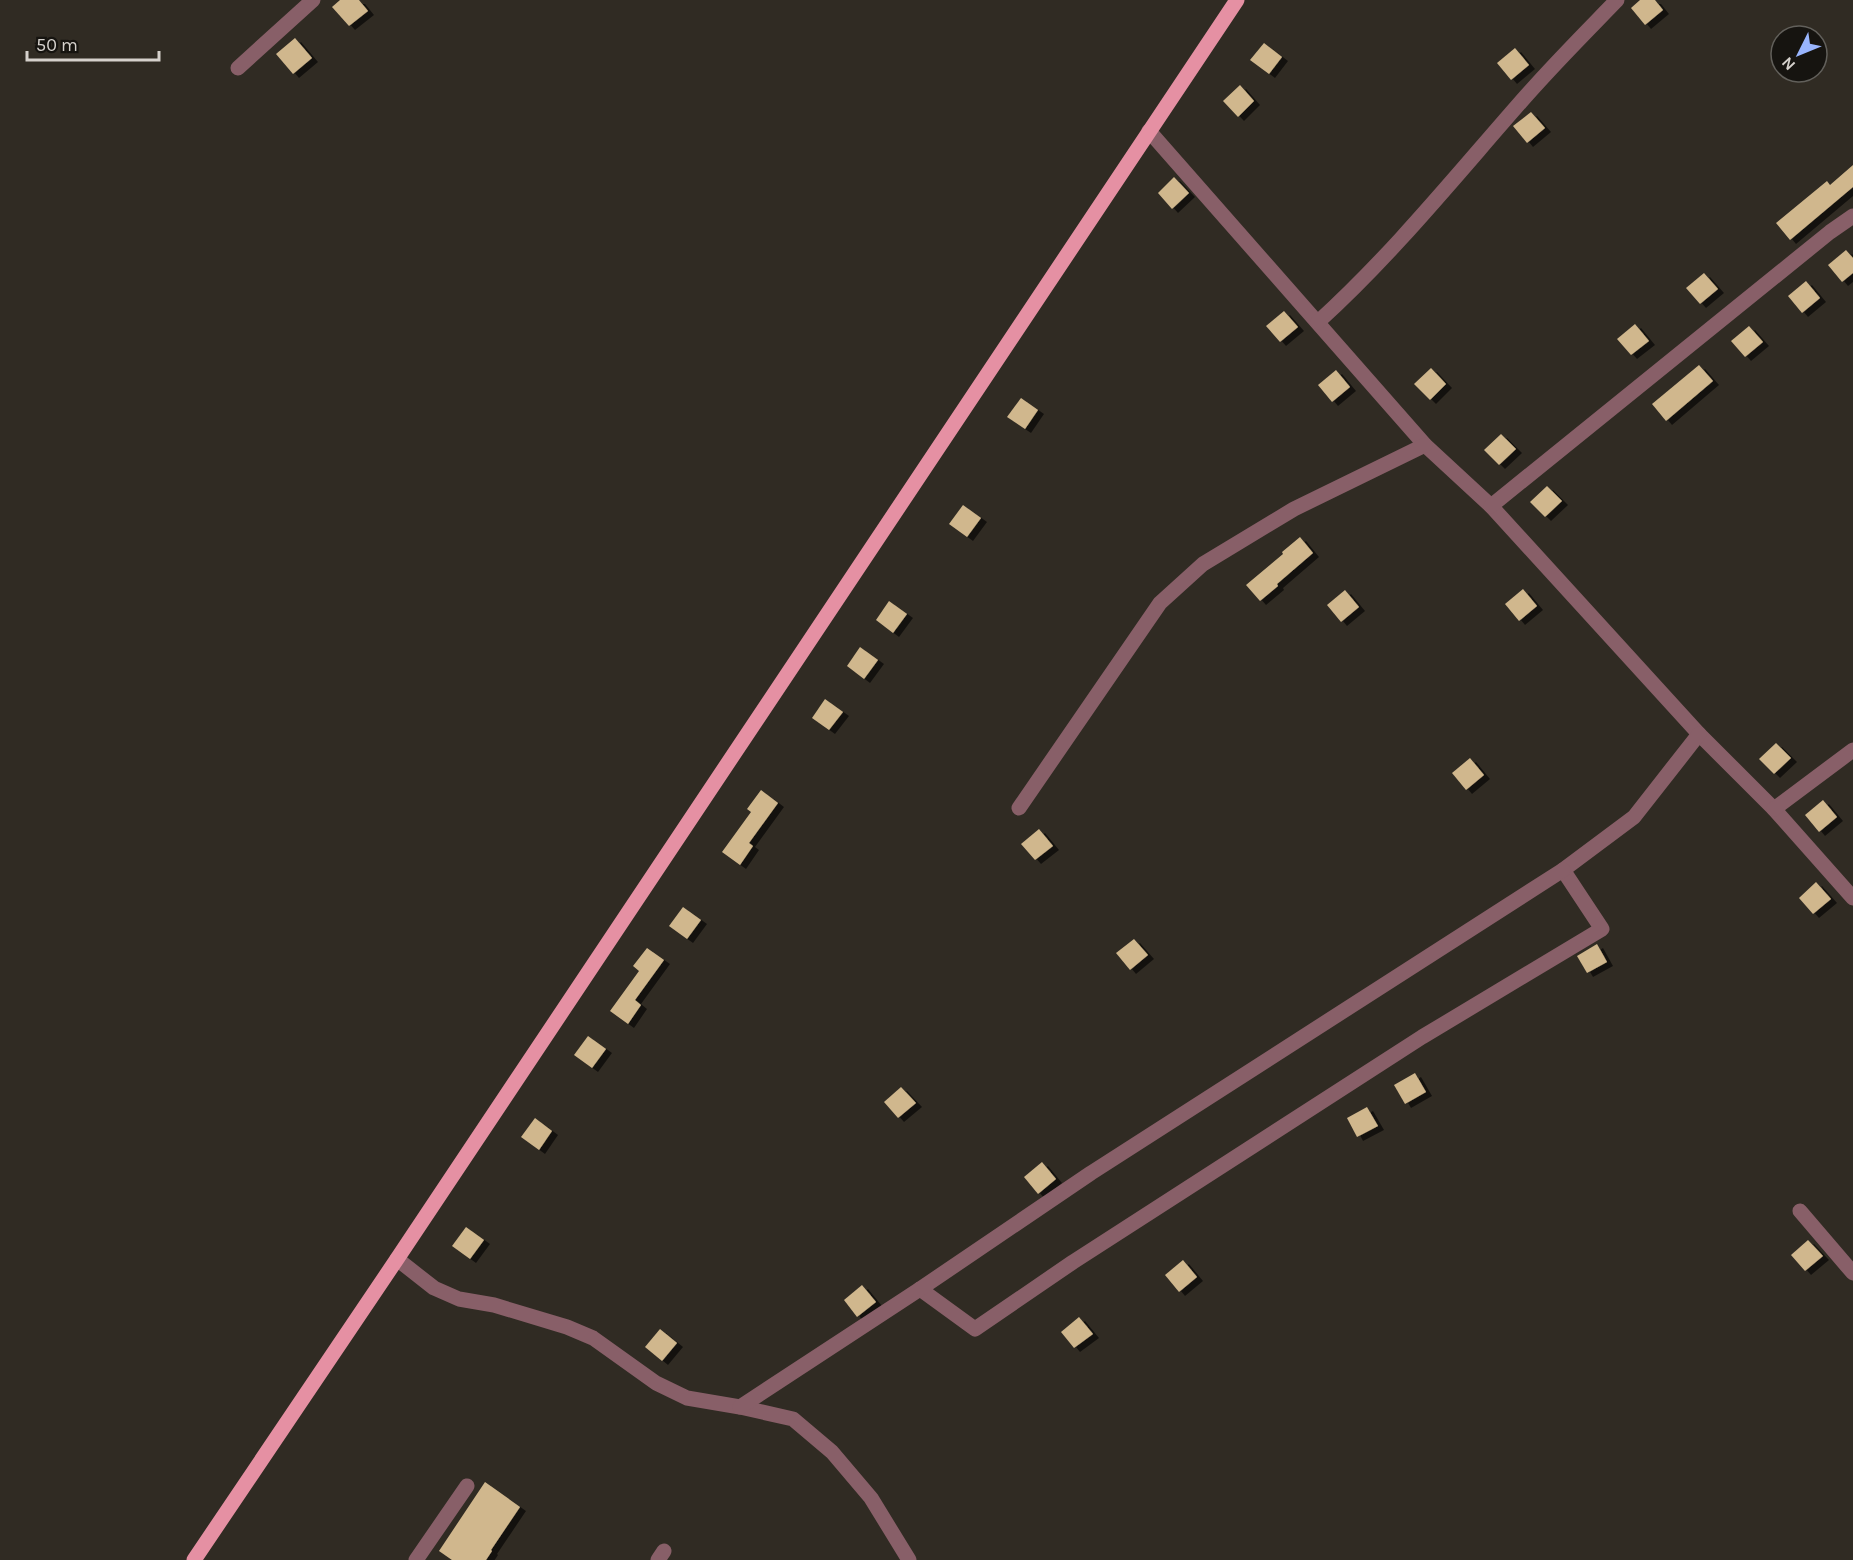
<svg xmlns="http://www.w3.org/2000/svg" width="1853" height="1560" font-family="Karla,sans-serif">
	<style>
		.building { fill: #d0b78d; filter: url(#shadow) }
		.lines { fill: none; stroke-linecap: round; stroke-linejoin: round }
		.minor { stroke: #885f68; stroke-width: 15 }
		.major { stroke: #e590a3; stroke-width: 15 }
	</style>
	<defs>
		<filter id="shadow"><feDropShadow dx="6" dy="4" stdDeviation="0" flood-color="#0009"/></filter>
	</defs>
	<rect width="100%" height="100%" fill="#302b23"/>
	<!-- building -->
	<g class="building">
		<path d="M 340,0 L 359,0 L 368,11 L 349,26 L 332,7 Z"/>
		<path d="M 1640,0 L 1655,0 L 1663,10 L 1645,25 L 1631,8 Z"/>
		<path d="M 295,38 L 312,58 L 293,74 L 276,54 Z"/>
		<path d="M 1264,43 L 1282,57 L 1269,74 L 1250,60 Z"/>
		<path d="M 1515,48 L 1529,65 L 1511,80 L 1497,63 Z"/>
		<path d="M 1240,85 L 1254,101 L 1238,117 L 1223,101 Z"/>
		<path d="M 1531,112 L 1545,128 L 1527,143 L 1513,126 Z"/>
		<path d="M 1853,165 L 1853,187 L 1790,240 L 1776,223 L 1827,181 L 1830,185 Z"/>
		<path d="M 1174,177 L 1189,193 L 1172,209 L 1158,193 Z"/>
		<path d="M 1846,250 L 1853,258 L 1853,273 L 1842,282 L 1828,265 Z"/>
		<path d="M 1704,273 L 1718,289 L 1700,304 L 1686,288 Z"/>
		<path d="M 1806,281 L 1820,298 L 1802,313 L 1788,296 Z"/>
		<path d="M 1284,311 L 1298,327 L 1280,342 L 1266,326 Z"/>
		<path d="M 1635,324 L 1649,341 L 1631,355 L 1617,339 Z"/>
		<path d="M 1749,326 L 1763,342 L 1745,357 L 1731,341 Z"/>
		<path d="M 1699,365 L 1713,381 L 1666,421 L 1652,404 Z"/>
		<path d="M 1431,368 L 1446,384 L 1430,400 L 1414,384 Z"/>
		<path d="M 1336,370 L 1350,387 L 1332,402 L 1318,385 Z"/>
		<path d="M 1021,398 L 1038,410 L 1025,429 L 1007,417 Z"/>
		<path d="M 1501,434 L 1516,449 L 1499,465 L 1484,450 Z"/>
		<path d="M 1547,486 L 1562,501 L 1545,517 L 1530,502 Z"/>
		<path d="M 963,505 L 981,518 L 967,537 L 949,524 Z"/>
		<path d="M 1300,537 L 1313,553 L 1277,584 L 1278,586 L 1260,601 L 1246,585 L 1283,554 L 1282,552 Z"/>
		<path d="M 1523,589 L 1537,606 L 1519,621 L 1505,604 Z"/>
		<path d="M 1345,590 L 1359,607 L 1341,622 L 1327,605 Z"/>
		<path d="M 889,601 L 907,614 L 893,633 L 876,620 Z"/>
		<path d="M 860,647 L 878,660 L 864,679 L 847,666 Z"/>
		<path d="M 825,699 L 843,712 L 829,730 L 812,718 Z"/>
		<path d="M 1776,743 L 1791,758 L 1774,774 L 1759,759 Z"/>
		<path d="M 1470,758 L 1484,775 L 1466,790 L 1452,773 Z"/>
		<path d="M 761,790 L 778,803 L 749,843 L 753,846 L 740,865 L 722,852 L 751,812 L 747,809 Z"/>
		<path d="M 1823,800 L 1837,817 L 1819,832 L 1805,815 Z"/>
		<path d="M 1039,829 L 1053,846 L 1035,860 L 1021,844 Z"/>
		<path d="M 1816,882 L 1831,899 L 1813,914 L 1799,898 Z"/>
		<path d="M 683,907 L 701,920 L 687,939 L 669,926 Z"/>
		<path d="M 1134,939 L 1148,955 L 1130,970 L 1116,953 Z"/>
		<path d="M 1597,944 L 1607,962 L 1587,973 L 1577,956 Z"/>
		<path d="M 647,948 L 664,960 L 635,1000 L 641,1005 L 628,1024 L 610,1011 L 639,971 L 633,966 Z"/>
		<path d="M 588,1036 L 606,1049 L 592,1068 L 574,1055 Z"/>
		<path d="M 1415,1073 L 1426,1092 L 1405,1104 L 1394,1085 Z"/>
		<path d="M 901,1087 L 916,1103 L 898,1118 L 884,1102 Z"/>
		<path d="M 1367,1107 L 1378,1126 L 1357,1137 L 1347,1118 Z"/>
		<path d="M 535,1118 L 552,1131 L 539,1150 L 521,1137 Z"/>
		<path d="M 1042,1162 L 1056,1179 L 1038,1194 L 1024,1177 Z"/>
		<path d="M 466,1227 L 484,1240 L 470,1259 L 452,1246 Z"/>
		<path d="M 1808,1240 L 1823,1256 L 1805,1271 L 1791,1255 Z"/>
		<path d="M 1183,1260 L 1197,1277 L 1179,1292 L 1165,1275 Z"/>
		<path d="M 862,1285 L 876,1302 L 857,1317 L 844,1300 Z"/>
		<path d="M 1079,1317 L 1093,1334 L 1074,1348 L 1061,1332 Z"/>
		<path d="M 660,1329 L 677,1343 L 662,1361 L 645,1347 Z"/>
		<path d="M 485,1482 L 520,1507 L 491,1550 L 492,1551 L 486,1560 L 452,1560 L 439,1551 Z"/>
	</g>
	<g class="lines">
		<!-- minor -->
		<g class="minor">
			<path d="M 238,68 L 313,0"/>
			<path d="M 1149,131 L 1425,445 L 1491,506 L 1699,734 L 1774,809 L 1853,898"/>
			<path d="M 1318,322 C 1394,253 1458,173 1526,96 C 1555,63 1586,32 1617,0"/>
			<path d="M 1491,506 L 1830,232 L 1853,216"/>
			<path d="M 1019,808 L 1160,603 L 1203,564 L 1294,509 L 1425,445"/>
			<path d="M 1774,809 L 1853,750"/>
			<path d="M 1800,1211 L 1853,1273"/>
			<path d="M 397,1259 L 434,1288 L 459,1299 L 494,1305 L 567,1327 L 593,1338 L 656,1383 L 687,1398 L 740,1407 L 793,1419 L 832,1452 L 871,1498 L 909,1560"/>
			<path d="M 920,1289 L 975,1329 L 1073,1262 L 1422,1037 L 1602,929 L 1563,870 L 1634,817 L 1699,734"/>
			<path d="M 740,1407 L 920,1289 L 1091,1173 L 1563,870"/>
			<path d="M 416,1560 L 467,1486"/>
			<path d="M 658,1560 L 664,1551"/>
		</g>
		<!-- major -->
		<path class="major" d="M 194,1560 L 397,1259 L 1237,0"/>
	</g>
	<!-- north arrow -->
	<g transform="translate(1799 54) rotate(227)"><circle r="28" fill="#161410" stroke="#62605b" stroke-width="1.5"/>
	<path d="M0-4.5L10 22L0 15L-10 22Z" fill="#99b5fd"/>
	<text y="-9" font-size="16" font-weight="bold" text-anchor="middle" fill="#d5d1cc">N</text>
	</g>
	<!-- scale -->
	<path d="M27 51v9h132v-9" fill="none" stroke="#d5d1cc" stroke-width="3"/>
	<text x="36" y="51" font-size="18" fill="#d5d1cc" stroke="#161410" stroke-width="4.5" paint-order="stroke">50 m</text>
</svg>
